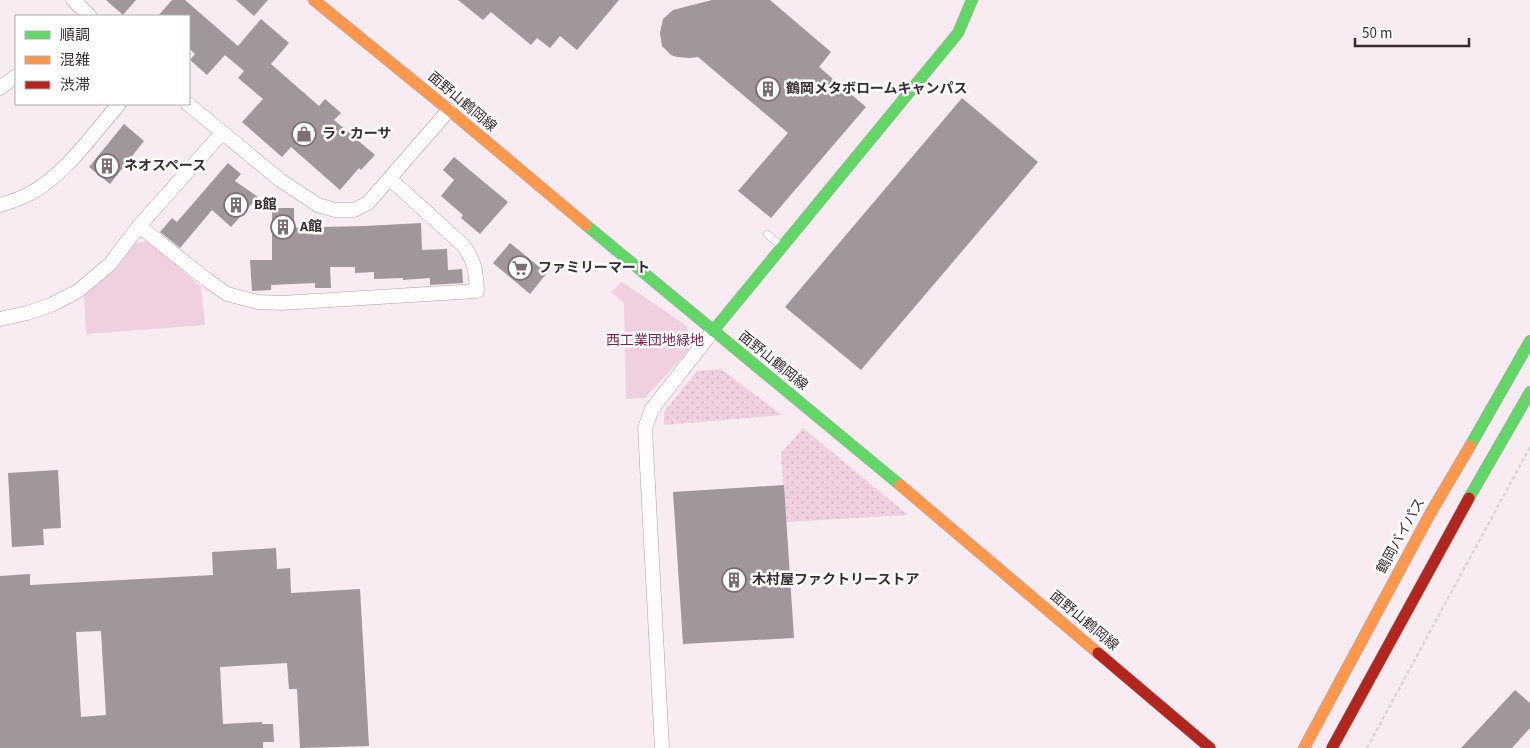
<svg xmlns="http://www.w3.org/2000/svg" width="1530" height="748" font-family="'Source Sans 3','Noto Sans JP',sans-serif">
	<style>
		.green { fill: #f0cfe0 }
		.garden { fill: url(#garden-dots) }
		.building { fill: #a1969c; fill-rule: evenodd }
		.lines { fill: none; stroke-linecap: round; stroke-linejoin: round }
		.lane-casing { stroke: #ada2a8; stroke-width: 8 }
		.street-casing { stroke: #ada2a8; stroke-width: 15 }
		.fast-casing { stroke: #ada2a8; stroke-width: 12 }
		.slow-casing { stroke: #ada2a8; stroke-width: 12 }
		.jam-casing { stroke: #ada2a8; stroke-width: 12 }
		.path { stroke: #d9d5d7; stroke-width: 2.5; stroke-dasharray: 4 2.5; stroke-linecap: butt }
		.lane { stroke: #fefcfd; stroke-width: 7 }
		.street { stroke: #fefcfd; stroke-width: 14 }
		.fast { stroke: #63d668; stroke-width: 11 }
		.slow { stroke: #ff974d; stroke-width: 11 }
		.jam { stroke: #b3261e; stroke-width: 11 }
		.labels { text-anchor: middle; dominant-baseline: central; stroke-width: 5; stroke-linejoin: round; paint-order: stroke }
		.poi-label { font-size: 14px; font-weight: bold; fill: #382c32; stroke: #fff; text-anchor: start }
		.street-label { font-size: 14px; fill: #382c32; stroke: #fff }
		.park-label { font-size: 14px; fill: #792458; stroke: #fff }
	</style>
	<defs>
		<pattern id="garden-dots" width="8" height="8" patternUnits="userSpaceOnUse" patternTransform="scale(1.25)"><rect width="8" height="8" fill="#f0cfe0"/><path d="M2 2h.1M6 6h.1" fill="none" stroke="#cfb2c1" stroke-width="1.8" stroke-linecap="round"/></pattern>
	</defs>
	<rect width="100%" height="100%" fill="#f8ecf2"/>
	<!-- green -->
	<g class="green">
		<path d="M 148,241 L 201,287 L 205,325 L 86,334 L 84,295 L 116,269 L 135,243 Z"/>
		<path d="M 622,282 L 687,326 L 689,337 L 688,351 L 645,398 L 626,399 L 624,303 L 611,292 Z"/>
	</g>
	<!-- garden -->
	<g class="garden">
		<path d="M 721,369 L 782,415 L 664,425 L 664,412 L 697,371 Z"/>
		<path d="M 803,428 L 908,515 L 786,522 L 781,453 Z"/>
	</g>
	<!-- building -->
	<g class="building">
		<path d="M 106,0 L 136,0 L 123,15 Z"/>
		<path d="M 172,0 L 185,0 L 238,46 L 261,19 L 289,43 L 271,64 L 319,106 L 325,99 L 341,113 L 334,120 L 375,155 L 361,170 L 359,168 L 340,190 L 291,147 L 282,157 L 242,122 L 263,99 L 238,78 L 244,71 L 225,55 L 207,75 L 190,60 L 195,54 L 189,48 L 189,16 L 158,16 Z"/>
		<path d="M 236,0 L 268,0 L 254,16 Z"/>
		<path d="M 458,0 L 619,0 L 577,50 L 560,36 L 550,48 L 537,38 L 531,45 L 491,12 L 483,20 Z"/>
		<path d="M 712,0 L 770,0 L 831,52 L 819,67 L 866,107 L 771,218 L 738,191 L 788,133 L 698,57 L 689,58 L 677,57 L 671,55 L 662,46 L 660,33 L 663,19 L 673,10 Z"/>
		<path d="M 962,98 L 1038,162 L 861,370 L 785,307 Z"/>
		<path d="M 124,124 L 144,141 L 110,184 L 89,167 Z"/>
		<path d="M 454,157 L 508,202 L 480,234 L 461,218 L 463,215 L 441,196 L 454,180 L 443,170 Z"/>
		<path d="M 228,163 L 241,174 L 235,181 L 258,197 L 231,227 L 212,210 L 180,248 L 160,232 L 172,218 L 177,222 Z"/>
		<path d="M 272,208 L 294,208 L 294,228 L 323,225 L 323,227 L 365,226 L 421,223 L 422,250 L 447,249 L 448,270 L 462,269 L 463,283 L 430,285 L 430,278 L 403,280 L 403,278 L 374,279 L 374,272 L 355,273 L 355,267 L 330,267 L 331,288 L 315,288 L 315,283 L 271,285 L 271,290 L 252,291 L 250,260 L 272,260 Z"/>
		<path d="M 510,243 L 547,273 L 530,294 L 493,263 Z"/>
		<path d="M 58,470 L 61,528 L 43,529 L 44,545 L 12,547 L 8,473 Z"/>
		<path d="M 784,485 L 794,638 L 683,644 L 673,492 Z"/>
		<path d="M 276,548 L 277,569 L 290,568 L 291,593 L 360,589 L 369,746 L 300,748 L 297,689 L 289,689 L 287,663 L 220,667 L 223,724 L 262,722 L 262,724 L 273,724 L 274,742 L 263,742 L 263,748 L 0,748 L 0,576 L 30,574 L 30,585 L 213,575 L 212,552 ZM 101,631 L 106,715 L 81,717 L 76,632 Z"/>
		<path d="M 1515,690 L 1530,703 L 1530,728 L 1512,748 L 1461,748 Z"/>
	</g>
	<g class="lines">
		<!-- lane casing -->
		<g class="lane-casing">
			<path id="lane" d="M 767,234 L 780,245"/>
		</g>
		<!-- street casing -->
		<g class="street-casing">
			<g id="street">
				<path d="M 73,0 L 90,16"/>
				<path d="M 0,88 L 16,76"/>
				<path d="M 188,104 L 280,180 L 318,205 L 335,210 L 354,210 L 368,203 L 449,110"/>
				<path d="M 0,205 C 10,202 20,199 29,194 C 63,177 94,133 119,104"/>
				<path d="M 139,226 L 207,280 L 227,294 L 258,302 L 281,303 L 477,291 C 476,271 475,263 464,246 L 390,179"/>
				<path d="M 0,319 L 27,313 L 51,305 L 78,291 L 110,264 L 139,226 L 222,133"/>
				<path d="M 662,748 L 645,428 L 652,409 L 713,331"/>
			</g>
		</g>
		<!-- fast casing -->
		<g class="fast-casing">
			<g id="fast">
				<path d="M 586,225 L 900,485"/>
				<path d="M 713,331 L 958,33 L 972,0"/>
				<path d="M 1470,446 L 1530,341"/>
				<path d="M 1469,498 L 1530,392"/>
			</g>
		</g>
		<!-- slow casing -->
		<g class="slow-casing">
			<g id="slow">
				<path d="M 314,0 L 449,110 L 586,225"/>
				<path d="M 900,485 L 1098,653"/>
				<path d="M 1304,748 L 1430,514 L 1470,446"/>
			</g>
		</g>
		<!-- jam casing -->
		<g class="jam-casing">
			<g id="jam">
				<path d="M 1098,653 L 1210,748"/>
				<path d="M 1332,748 L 1469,498"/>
			</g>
		</g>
		<!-- path -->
		<path class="path" d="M 1367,748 L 1530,447"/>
		<!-- lane -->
		<use href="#lane" class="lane"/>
		<!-- street -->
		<use href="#street" class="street"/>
		<!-- fast -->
		<use href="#fast" class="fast"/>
		<!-- slow -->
		<use href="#slow" class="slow"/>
		<!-- jam -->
		<use href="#jam" class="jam"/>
	</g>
	<!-- icons -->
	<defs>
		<g id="building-ring" transform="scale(1.25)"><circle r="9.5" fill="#fff" stroke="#7b6f75" stroke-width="1.5"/><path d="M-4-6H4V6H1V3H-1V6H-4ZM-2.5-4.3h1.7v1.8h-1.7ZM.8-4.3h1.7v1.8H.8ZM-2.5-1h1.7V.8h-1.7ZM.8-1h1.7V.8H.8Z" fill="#7b6f75"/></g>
		<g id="shop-ring" transform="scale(1.25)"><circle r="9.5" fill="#fff" stroke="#7b6f75" stroke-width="1.5"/><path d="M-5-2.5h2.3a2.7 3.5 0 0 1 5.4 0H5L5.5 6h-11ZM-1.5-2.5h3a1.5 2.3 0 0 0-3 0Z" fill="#7b6f75"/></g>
		<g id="supermarket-ring" transform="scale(1.25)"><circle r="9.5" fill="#fff" stroke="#7b6f75" stroke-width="1.5"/><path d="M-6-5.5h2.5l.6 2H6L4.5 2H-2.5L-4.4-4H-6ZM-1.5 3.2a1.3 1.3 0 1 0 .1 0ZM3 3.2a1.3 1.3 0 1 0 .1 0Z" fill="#7b6f75"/></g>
	</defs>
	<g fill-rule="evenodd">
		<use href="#building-ring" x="768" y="89"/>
		<use href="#shop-ring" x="304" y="134"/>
		<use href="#building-ring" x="107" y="166"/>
		<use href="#building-ring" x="236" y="205"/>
		<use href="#building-ring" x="283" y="227"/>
		<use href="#supermarket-ring" x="520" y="268"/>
		<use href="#building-ring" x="734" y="580"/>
	</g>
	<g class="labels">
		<!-- poi labels -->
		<g class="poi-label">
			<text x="786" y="89">鶴岡メタボロームキャンパス</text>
			<text x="322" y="134">ラ・カーサ</text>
			<text x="124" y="166">ネオスペース</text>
			<text x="254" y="205">B館</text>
			<text x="300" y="227">A館</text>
			<text x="538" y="268">ファミリーマート</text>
			<text x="752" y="580">木村屋ファクトリーストア</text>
		</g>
		<!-- street labels -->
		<g class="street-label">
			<text transform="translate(462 102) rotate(40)">面野山鶴岡線</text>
			<text transform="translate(773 361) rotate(39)">面野山鶴岡線</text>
			<text transform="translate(1401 536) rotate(-61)">鶴岡バイパス</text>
			<text transform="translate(1084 621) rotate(40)">面野山鶴岡線</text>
		</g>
		<!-- park labels -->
		<g class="park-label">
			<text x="655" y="341">西工業団地緑地</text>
		</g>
	</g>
	<!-- legend -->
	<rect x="15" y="15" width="175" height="90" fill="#ffffff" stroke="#afabad"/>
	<rect x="25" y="31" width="25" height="8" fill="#63d668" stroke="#afabad"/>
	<text x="60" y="40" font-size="15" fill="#382c32">順調</text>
	<rect x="25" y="56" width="25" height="8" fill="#ff974d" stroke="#afabad"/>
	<text x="60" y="65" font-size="15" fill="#382c32">混雑</text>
	<rect x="25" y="81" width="25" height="8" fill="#b3261e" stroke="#afabad"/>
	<text x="60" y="90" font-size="15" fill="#382c32">渋滞</text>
	<!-- scale -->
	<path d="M1355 38v8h114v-8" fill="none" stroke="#382c32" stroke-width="2.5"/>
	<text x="1362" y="38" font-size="15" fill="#382c32" stroke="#ffffff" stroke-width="4" paint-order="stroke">50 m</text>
</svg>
